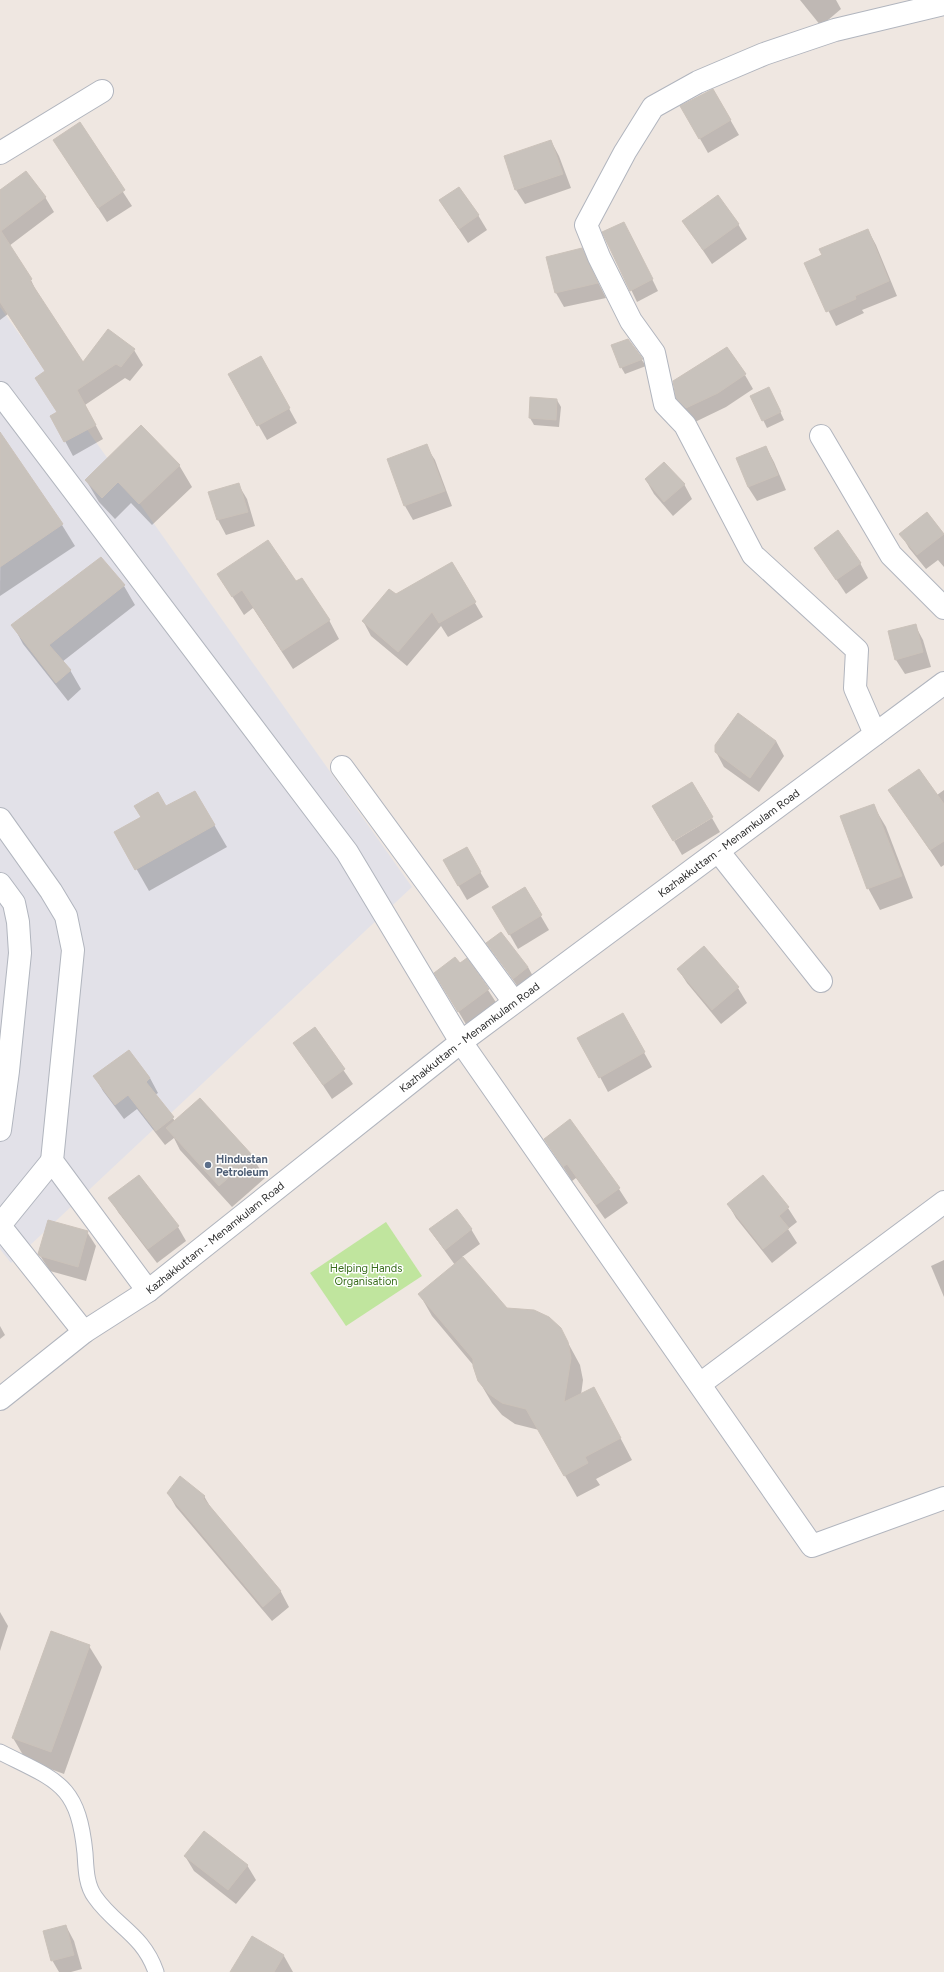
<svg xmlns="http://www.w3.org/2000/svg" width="944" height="1972" font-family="Figtree,sans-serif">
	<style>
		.industrial { fill: #e2e1e8 }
		.green { fill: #c0e59e }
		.shadow { fill: #0003 }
		.building { fill: #c8c2bc; stroke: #cbc2ba }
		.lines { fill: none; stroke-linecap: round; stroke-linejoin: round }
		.lane-casing { stroke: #b1b5be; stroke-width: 17 }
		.street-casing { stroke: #b1b5be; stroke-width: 24 }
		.secondary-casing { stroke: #b1b5be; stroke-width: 24 }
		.lane { stroke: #fff; stroke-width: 15 }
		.street { stroke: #fff; stroke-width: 22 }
		.secondary { stroke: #fff; stroke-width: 22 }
		.service-dot { fill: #5c6f8a; stroke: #fff; stroke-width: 1.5 }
		.labels { text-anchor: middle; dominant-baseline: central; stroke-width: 3; stroke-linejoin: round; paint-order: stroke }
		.street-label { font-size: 11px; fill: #2e2e2e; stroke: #fff }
		.service-label { font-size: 11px; font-weight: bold; fill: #4e5e75; stroke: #fff; text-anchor: start }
		.park-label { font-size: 11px; fill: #386e1b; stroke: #fff }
	</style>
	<rect width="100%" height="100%" fill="#efe7e1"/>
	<!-- industrial -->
	<path class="industrial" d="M 0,307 L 412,887 L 11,1263 L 0,1249 Z"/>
	<!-- green -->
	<path class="green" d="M 386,1222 L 422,1276 L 346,1326 L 310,1273 Z"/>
	<!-- shadow -->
	<g class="shadow">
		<path d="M 800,0 L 836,0 L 841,9 L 821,26 Z"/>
		<path d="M 713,90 L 739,135 L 708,153 L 682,107 Z"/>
		<path d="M 79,124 L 132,206 L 107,222 L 63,154 Z"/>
		<path d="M 551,141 L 559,156 L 571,188 L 525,204 L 516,190 L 505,157 Z"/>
		<path d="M 0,190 L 45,197 L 54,212 L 9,246 L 31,280 L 38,295 L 83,363 L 134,350 L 143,365 L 130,381 L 125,378 L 85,405 L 103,439 L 73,456 L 65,441 L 58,413 L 36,378 L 46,372 L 8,314 L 0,320 Z"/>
		<path d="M 440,201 L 478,215 L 487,230 L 468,243 Z"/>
		<path d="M 684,222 L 738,224 L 747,239 L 712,264 Z"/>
		<path d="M 868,230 L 876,245 L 897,296 L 862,310 L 864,313 L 836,326 L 805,264 Z"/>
		<path d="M 604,233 L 630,234 L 658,291 L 637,302 Z"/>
		<path d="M 582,250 L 606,298 L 564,307 L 556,293 L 548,257 Z"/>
		<path d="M 628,340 L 646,366 L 625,374 L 621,367 Z"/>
		<path d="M 269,372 L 297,423 L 267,440 L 230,375 Z"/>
		<path d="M 745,375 L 753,389 L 726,407 L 695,422 L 686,413 L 677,398 Z"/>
		<path d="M 773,396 L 784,420 L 767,428 L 752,397 Z"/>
		<path d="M 557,400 L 561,407 L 559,427 L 534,425 L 530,418 Z"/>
		<path d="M 1,435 L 62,525 L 75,546 L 0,596 Z"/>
		<path d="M 426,446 L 435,460 L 452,506 L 413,520 L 405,506 Z"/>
		<path d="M 766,447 L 774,462 L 786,490 L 757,501 L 748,487 Z"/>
		<path d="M 179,465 L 192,487 L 152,525 L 131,503 L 115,519 L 99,502 L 86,480 Z"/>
		<path d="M 646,480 L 684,484 L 692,499 L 673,516 L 654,494 Z"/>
		<path d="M 238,484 L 247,499 L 255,526 L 226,535 L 218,520 L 210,493 Z"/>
		<path d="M 927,513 L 944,534 L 944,567 L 938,560 L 926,569 L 909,548 L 901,534 Z"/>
		<path d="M 815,548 L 860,563 L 868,578 L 846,594 Z"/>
		<path d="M 101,558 L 124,586 L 135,605 L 62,662 L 70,670 L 81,689 L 68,701 L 23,644 L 13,625 Z"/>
		<path d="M 452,563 L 483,617 L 448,637 L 441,626 L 407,666 L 371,636 L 363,621 L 396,596 Z"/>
		<path d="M 218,574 L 296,583 L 329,620 L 339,639 L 293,669 L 253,608 L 244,615 Z"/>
		<path d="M 915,625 L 923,640 L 931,667 L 905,674 L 896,660 Z"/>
		<path d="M 776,741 L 784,756 L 759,792 L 724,767 L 716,752 Z"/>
		<path d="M 890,790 L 937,795 L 944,790 L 944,865 L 941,867 Z"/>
		<path d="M 195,792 L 227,847 L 149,891 L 116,833 Z"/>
		<path d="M 873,805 L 886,827 L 913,898 L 880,910 L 868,888 Z"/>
		<path d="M 712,818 L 720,832 L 682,855 L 674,841 Z"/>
		<path d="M 466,848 L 489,887 L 467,900 L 444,861 Z"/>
		<path d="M 525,889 L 549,930 L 518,949 L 502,921 Z"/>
		<path d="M 488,943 L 528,967 L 536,982 L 522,993 Z"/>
		<path d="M 704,947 L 738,988 L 747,1003 L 721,1024 L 687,983 L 678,969 Z"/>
		<path d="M 460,965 L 488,990 L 497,1004 L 467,1026 L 444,987 Z"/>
		<path d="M 315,1029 L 353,1084 L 332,1099 L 295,1043 Z"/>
		<path d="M 631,1029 L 652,1067 L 608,1092 L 600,1077 Z"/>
		<path d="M 128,1051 L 150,1078 L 158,1093 L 155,1095 L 175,1121 L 252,1156 L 265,1178 L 232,1207 L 180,1150 L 174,1138 L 165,1145 L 137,1109 L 124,1119 L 103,1091 L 95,1077 Z"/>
		<path d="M 570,1121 L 619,1189 L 628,1203 L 605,1219 L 576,1178 L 572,1181 L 545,1139 Z"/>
		<path d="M 763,1176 L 788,1208 L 797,1222 L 788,1229 L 797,1243 L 772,1263 L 736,1218 L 728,1204 Z"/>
		<path d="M 110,1198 L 178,1227 L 186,1241 L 157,1263 L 118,1212 Z"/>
		<path d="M 471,1229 L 480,1244 L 462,1257 L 506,1309 L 560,1328 L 580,1365 L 583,1380 L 581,1395 L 594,1388 L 632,1460 L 596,1479 L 600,1485 L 577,1497 L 539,1430 L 515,1424 L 502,1415 L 492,1403 L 479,1381 L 474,1366 L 432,1316 L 420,1295 L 455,1265 L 430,1230 Z"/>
		<path d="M 87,1232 L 96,1246 L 86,1281 L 50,1271 L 39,1254 Z"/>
		<path d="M 944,1260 L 944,1297 L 931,1266 Z"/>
		<path d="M 0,1326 L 5,1335 L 0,1339 Z"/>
		<path d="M 168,1493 L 204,1496 L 211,1508 L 281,1592 L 289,1607 L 272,1621 L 176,1507 Z"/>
		<path d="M 0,1612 L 8,1626 L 0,1651 Z"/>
		<path d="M 51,1632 L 89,1646 L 102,1667 L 64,1774 L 26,1760 L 13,1738 Z"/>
		<path d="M 185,1856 L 247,1865 L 256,1880 L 236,1904 L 194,1871 Z"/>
		<path d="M 66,1926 L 74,1941 L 82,1969 L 71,1972 L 59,1972 L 52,1960 Z"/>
		<path d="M 252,1937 L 284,1956 L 293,1972 L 231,1972 Z"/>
	</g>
	<!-- building -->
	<g class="building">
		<path d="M 713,89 L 731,120 L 699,139 L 680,106 Z"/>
		<path d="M 80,122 L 125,190 L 98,208 L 53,140 Z"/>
		<path d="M 551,140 L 563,174 L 515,190 L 504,156 Z"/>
		<path d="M 26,171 L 46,197 L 1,231 L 32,279 L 30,281 L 83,362 L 108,329 L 135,349 L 121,367 L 116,364 L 77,390 L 96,425 L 64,442 L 50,416 L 57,412 L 35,378 L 45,371 L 0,302 L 0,190 Z"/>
		<path d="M 459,187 L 479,215 L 459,229 L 439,200 Z"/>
		<path d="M 718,195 L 739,224 L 703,250 L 682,221 Z"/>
		<path d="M 624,222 L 653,279 L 630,291 L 602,232 Z"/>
		<path d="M 868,229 L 889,281 L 855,296 L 856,299 L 826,312 L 804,263 L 822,255 L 819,249 Z"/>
		<path d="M 582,248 L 598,283 L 555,293 L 546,257 Z"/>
		<path d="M 628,339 L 643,359 L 620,368 L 611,345 Z"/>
		<path d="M 727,347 L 746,374 L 718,393 L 686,408 L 676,398 L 673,381 Z"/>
		<path d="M 261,356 L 290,408 L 257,426 L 228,374 Z"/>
		<path d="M 769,387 L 781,412 L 762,421 L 750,396 Z"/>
		<path d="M 530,397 L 557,399 L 556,420 L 529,418 Z"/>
		<path d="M 141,425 L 180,465 L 139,504 L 118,482 L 102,498 L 85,480 Z"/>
		<path d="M 0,432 L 63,524 L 0,567 Z"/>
		<path d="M 427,444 L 445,491 L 404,506 L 387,459 Z"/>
		<path d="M 766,446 L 778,475 L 748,487 L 736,458 Z"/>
		<path d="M 664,462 L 685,484 L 664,502 L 645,479 Z"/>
		<path d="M 239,483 L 248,512 L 217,520 L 208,492 Z"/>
		<path d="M 927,512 L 944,534 L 917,555 L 899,534 Z"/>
		<path d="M 838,530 L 861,563 L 836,580 L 814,548 Z"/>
		<path d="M 268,540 L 296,581 L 302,578 L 330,620 L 282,651 L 242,590 L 232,597 L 217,574 Z"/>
		<path d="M 101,557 L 125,585 L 49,645 L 71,670 L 56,683 L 11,625 Z"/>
		<path d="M 452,562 L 476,602 L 439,623 L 432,612 L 398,652 L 362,621 L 389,589 L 396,594 Z"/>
		<path d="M 916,624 L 923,652 L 895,660 L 888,631 Z"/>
		<path d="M 738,713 L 776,741 L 750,778 L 715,752 L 715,745 Z"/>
		<path d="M 919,769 L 944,804 L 944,841 L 930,850 L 888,790 Z"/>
		<path d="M 692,782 L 713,817 L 673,841 L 652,806 Z"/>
		<path d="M 195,791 L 215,825 L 135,870 L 114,832 L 141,817 L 134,806 L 158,792 L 166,806 Z"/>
		<path d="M 874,804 L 902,876 L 867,889 L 840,816 Z"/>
		<path d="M 467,847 L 481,872 L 458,886 L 443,860 Z"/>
		<path d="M 525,887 L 542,915 L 509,935 L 492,907 Z"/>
		<path d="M 501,932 L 528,967 L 513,979 L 486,943 Z"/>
		<path d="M 704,946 L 739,987 L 712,1010 L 677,969 Z"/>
		<path d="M 455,957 L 460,963 L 467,958 L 489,989 L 458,1012 L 434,973 Z"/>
		<path d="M 623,1013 L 645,1052 L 599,1078 L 577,1038 Z"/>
		<path d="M 315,1027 L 345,1069 L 323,1085 L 293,1043 Z"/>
		<path d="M 129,1050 L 150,1078 L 146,1082 L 174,1117 L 156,1131 L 128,1095 L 115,1105 L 93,1076 Z"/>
		<path d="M 200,1098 L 253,1156 L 219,1186 L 166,1128 Z"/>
		<path d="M 570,1119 L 620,1188 L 596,1205 L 567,1164 L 563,1167 L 544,1139 Z"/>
		<path d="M 139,1175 L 179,1226 L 148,1249 L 108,1198 Z"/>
		<path d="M 763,1175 L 789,1207 L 779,1216 L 789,1228 L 763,1249 L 727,1204 Z"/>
		<path d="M 457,1209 L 472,1229 L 445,1250 L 429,1229 Z"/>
		<path d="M 48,1220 L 88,1231 L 78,1267 L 40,1256 L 38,1254 Z"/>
		<path d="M 463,1257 L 507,1308 L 534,1310 L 549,1317 L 561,1328 L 568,1342 L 571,1358 L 564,1402 L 594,1387 L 621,1438 L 585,1457 L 588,1463 L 564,1476 L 526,1409 L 502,1403 L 489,1394 L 478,1381 L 473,1366 L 473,1359 L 418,1294 Z"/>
		<path d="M 180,1476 L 205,1496 L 203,1498 L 281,1591 L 263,1607 L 167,1493 Z"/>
		<path d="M 51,1631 L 90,1645 L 51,1752 L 12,1738 Z"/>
		<path d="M 204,1831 L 248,1865 L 228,1890 L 184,1856 Z"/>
		<path d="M 66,1925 L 74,1955 L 51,1961 L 43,1931 Z"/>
		<path d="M 252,1936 L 284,1955 L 274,1972 L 230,1972 Z"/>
	</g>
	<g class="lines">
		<!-- lane casing -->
		<g class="lane-casing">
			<path id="lane" d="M 0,1752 C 57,1781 78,1783 85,1853 C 86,1868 86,1885 95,1897 C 115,1926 143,1934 156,1972"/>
		</g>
		<!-- street casing -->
		<g class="street-casing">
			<g id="street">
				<path d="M 0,153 L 102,91"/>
				<path d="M 0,393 L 347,852 L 461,1042 L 812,1546 L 944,1498"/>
				<path d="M 821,436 L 891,555 L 944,608"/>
				<path d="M 875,734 L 855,688 L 857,650 L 753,555 L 685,425 L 665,404 L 654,353 L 631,321 L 599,257 L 586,225 L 625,152 L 653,107 L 698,82 L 764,54 L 835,30 L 944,4"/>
				<path d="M 342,767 L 514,1002"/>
				<path d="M 0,819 L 51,891 L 66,916 L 73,950 L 52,1161 L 148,1291"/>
				<path d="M 718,851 L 821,981"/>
				<path d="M 0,884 L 14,903 L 18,922 L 20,953 L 8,1071 L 0,1130"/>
				<path d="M 0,1225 L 52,1161"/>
				<path d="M 0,1226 L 84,1332"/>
				<path d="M 700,1384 L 944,1202"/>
			</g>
		</g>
		<!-- secondary casing -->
		<g class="secondary-casing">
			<g id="secondary">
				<path id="s1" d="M 0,1399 L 84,1332 L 148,1291 L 461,1042 L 944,683"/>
			</g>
		</g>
		<!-- lane -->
		<use href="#lane" class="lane"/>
		<!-- street -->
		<use href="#street" class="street"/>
		<!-- secondary -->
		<use href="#secondary" class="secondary"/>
	</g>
	<!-- markers -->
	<circle class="service-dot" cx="208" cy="1165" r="4"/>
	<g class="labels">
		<!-- street labels -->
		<g class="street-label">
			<text stroke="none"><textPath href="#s1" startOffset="917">Kazhakkuttam - Menamkulam Road</textPath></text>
			<text stroke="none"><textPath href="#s1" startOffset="593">Kazhakkuttam - Menamkulam Road</textPath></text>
			<text stroke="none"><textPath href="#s1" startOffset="269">Kazhakkuttam - Menamkulam Road</textPath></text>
		</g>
		<!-- service labels -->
		<g class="service-label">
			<text x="216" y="1159">Hindustan<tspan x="216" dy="13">Petroleum</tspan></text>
		</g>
		<!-- park labels -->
		<g class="park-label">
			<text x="366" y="1268">Helping Hands<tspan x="366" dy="13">Organisation</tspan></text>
		</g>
	</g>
</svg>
